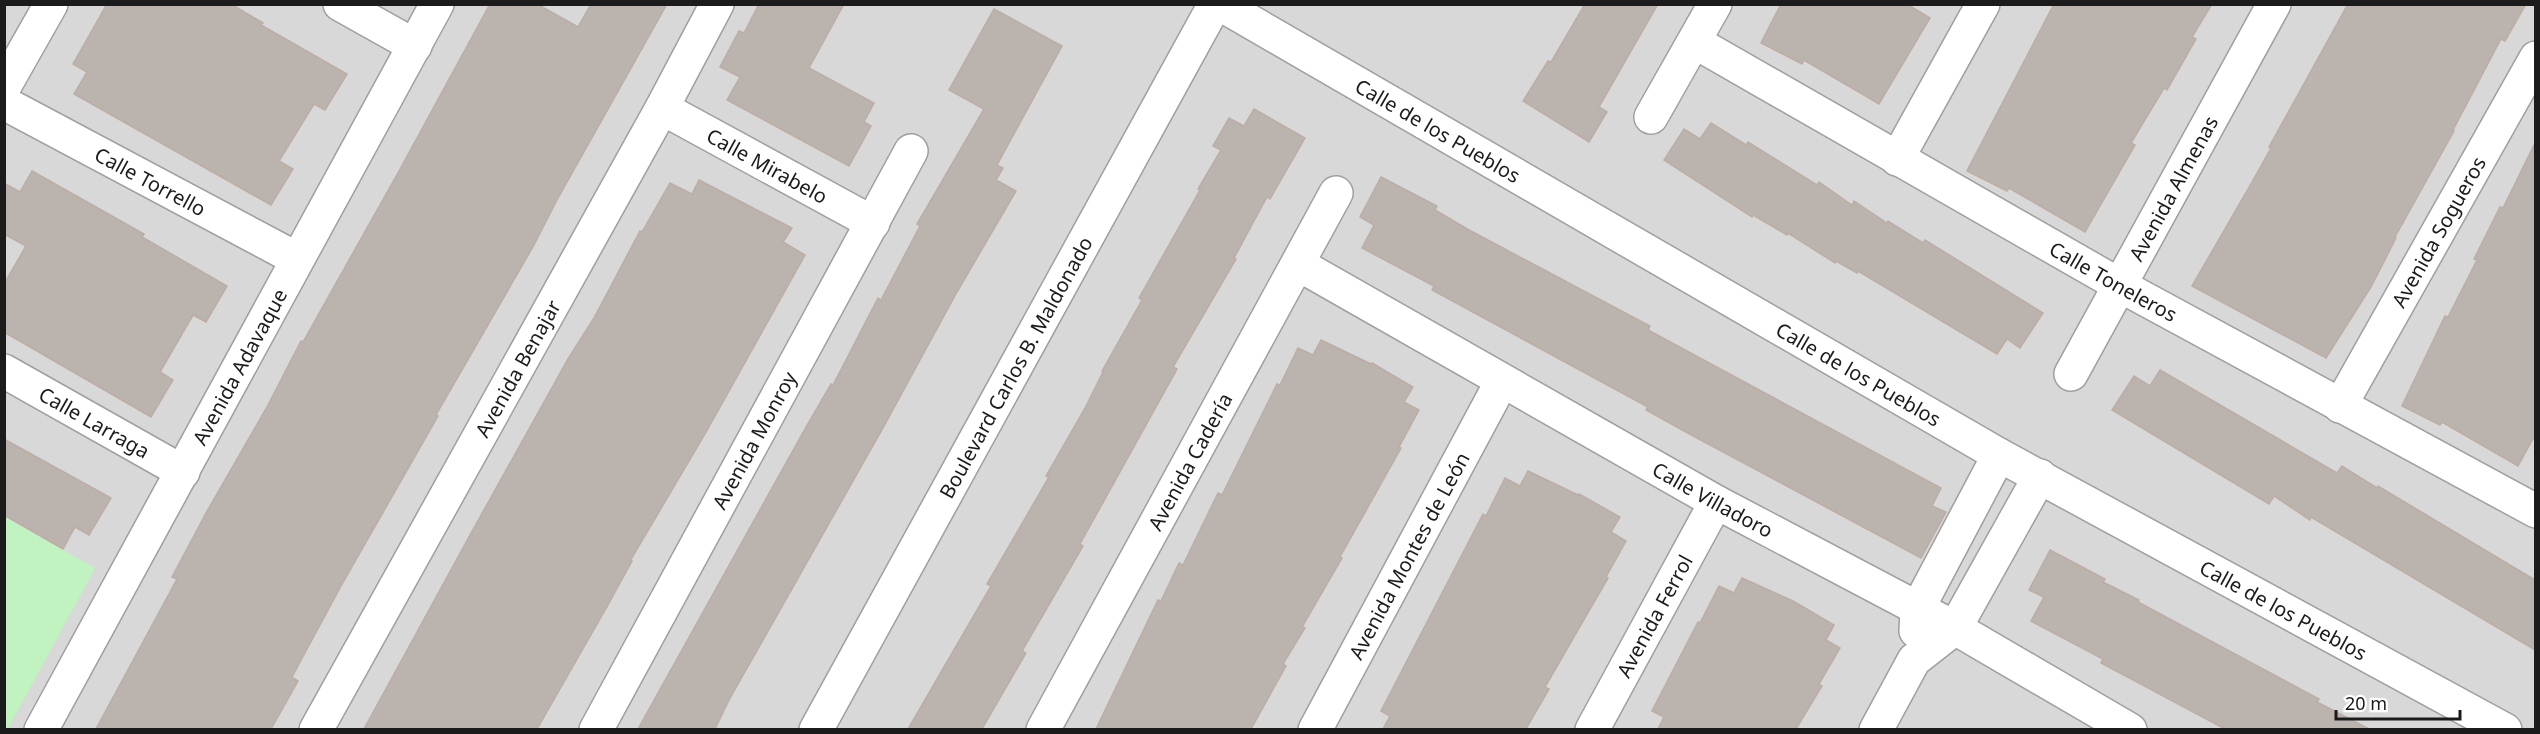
<svg xmlns="http://www.w3.org/2000/svg" width="2540" height="734" font-family="'Noto Sans',sans-serif">
	<style>
		.residential { fill: #d9d8d8 }
		.park { fill: #c1f3c1 }
		.building { fill: #bbb3ae; stroke: #bcada5; stroke-width: 1.5 }
		.lines { fill: none; stroke-linecap: round; stroke-linejoin: round }
		.street-casing { stroke: #9f9f9f; stroke-width: 36 }
		.street { stroke: #fff; stroke-width: 33 }
		.labels { text-anchor: middle; dominant-baseline: central; stroke-width: 4.5; stroke-linejoin: round; paint-order: stroke }
		.street-label { font-size: 20px; fill: #1b1b1b; stroke: #fff }
	</style>
	<rect width="100%" height="100%" fill="#ece7e1"/>
	<!-- residential -->
	<rect class="residential" x="5" y="5" width="2530" height="724"/>
	<!-- park -->
	<path class="park" d="M 5,517 L 95,568 L 7,730 L 4,729 Z"/>
	<!-- building -->
	<g class="building">
		<path d="M 107,4 L 231,4 L 263,23 L 261,25 L 347,74 L 325,110 L 314,104 L 279,161 L 293,169 L 271,205 L 74,94 L 87,72 L 73,64 Z"/>
		<path d="M 490,4 L 537,4 L 578,27 L 591,4 L 667,4 L 557,200 L 534,245 L 436,415 L 438,416 L 341,586 L 292,677 L 298,681 L 271,729 L 96,729 L 177,579 L 172,577 L 206,513 L 268,405 L 301,341 L 303,342 L 399,171 Z"/>
		<path d="M 759,4 L 844,4 L 809,68 L 874,103 L 864,122 L 871,126 L 849,166 L 727,100 L 740,77 L 720,67 L 739,31 L 744,33 Z"/>
		<path d="M 1585,4 L 1658,4 L 1599,107 L 1607,112 L 1589,142 L 1523,101 L 1548,61 L 1551,62 Z"/>
		<path d="M 1781,4 L 1907,4 L 1930,18 L 1879,104 L 1804,60 L 1802,64 L 1761,43 Z"/>
		<path d="M 2054,4 L 2212,4 L 2192,37 L 2196,39 L 2167,90 L 2164,88 L 2131,143 L 2135,145 L 2085,232 L 2009,188 L 2007,191 L 1967,171 Z"/>
		<path d="M 2348,4 L 2526,4 L 2505,41 L 2501,39 L 2453,130 L 2454,131 L 2395,237 L 2396,238 L 2371,287 L 2326,358 L 2192,286 L 2252,182 L 2271,148 L 2269,147 Z"/>
		<path d="M 994,9 L 1062,46 L 997,165 L 1003,168 L 996,180 L 1016,191 L 957,292 L 883,428 L 729,700 L 715,729 L 638,729 L 806,427 L 831,384 L 833,385 L 878,298 L 881,300 L 920,226 L 917,224 L 984,109 L 949,90 Z"/>
		<path d="M 1254,109 L 1305,138 L 1270,199 L 1267,197 L 1234,258 L 1236,259 L 1173,367 L 1177,369 L 1080,544 L 1083,546 L 1022,651 L 1026,653 L 982,729 L 908,729 L 991,586 L 987,584 L 1049,477 L 1046,476 L 1085,408 L 1103,372 L 1102,371 L 1142,300 L 1139,298 L 1200,190 L 1198,189 L 1221,150 L 1213,146 L 1229,118 L 1244,126 Z"/>
		<path d="M 1711,123 L 1746,145 L 1748,142 L 1817,185 L 1819,182 L 1852,205 L 1854,201 L 1887,223 L 1888,221 L 1923,243 L 1925,240 L 2043,313 L 2020,348 L 2007,339 L 1997,354 L 1858,271 L 1857,273 L 1836,261 L 1835,263 L 1788,233 L 1787,235 L 1753,215 L 1752,217 L 1664,160 L 1684,129 L 1700,139 Z"/>
		<path d="M 2535,143 L 2535,435 L 2518,466 L 2442,422 L 2440,425 L 2402,406 L 2445,316 L 2448,317 L 2477,260 L 2474,259 L 2500,207 L 2503,208 Z"/>
		<path d="M 32,171 L 144,234 L 142,237 L 227,286 L 206,322 L 193,315 L 160,372 L 173,380 L 151,417 L 4,332 L 4,284 L 26,246 L 4,234 L 4,183 L 20,192 Z"/>
		<path d="M 1381,177 L 1437,206 L 1435,210 L 1469,230 L 1650,326 L 1648,330 L 1941,488 L 1932,506 L 1946,512 L 1921,558 L 1695,437 L 1646,410 L 1648,407 L 1432,290 L 1434,286 L 1362,248 L 1374,225 L 1360,217 Z"/>
		<path d="M 699,180 L 792,228 L 783,242 L 805,255 L 705,434 L 630,561 L 632,561 L 608,605 L 537,729 L 364,729 L 470,535 L 568,359 L 594,318 L 640,231 L 642,232 L 670,183 L 692,194 Z"/>
		<path d="M 1321,340 L 1371,364 L 1372,363 L 1413,387 L 1404,402 L 1419,410 L 1399,447 L 1401,448 L 1340,557 L 1342,558 L 1302,627 L 1305,628 L 1283,664 L 1286,666 L 1251,729 L 1096,729 L 1158,600 L 1161,601 L 1179,563 L 1183,565 L 1218,493 L 1222,495 L 1277,384 L 1280,385 L 1298,348 L 1313,355 Z"/>
		<path d="M 2160,370 L 2337,473 L 2342,466 L 2377,488 L 2378,486 L 2535,580 L 2535,650 L 2311,517 L 2310,520 L 2274,496 L 2269,504 L 2112,410 L 2134,376 L 2150,386 Z"/>
		<path d="M 4,439 L 111,498 L 89,535 L 75,527 L 63,549 L 4,515 Z"/>
		<path d="M 1528,471 L 1578,495 L 1579,494 L 1620,517 L 1611,532 L 1626,541 L 1606,577 L 1608,578 L 1545,687 L 1549,689 L 1526,729 L 1383,729 L 1390,716 L 1381,711 L 1483,514 L 1486,516 L 1505,478 L 1520,486 Z"/>
		<path d="M 2050,550 L 2105,579 L 2103,582 L 2139,600 L 2138,602 L 2319,699 L 2317,702 L 2369,729 L 2225,729 L 2101,663 L 2103,659 L 2031,621 L 2044,597 L 2029,590 Z"/>
		<path d="M 1742,578 L 1793,601 L 1834,625 L 1826,640 L 1840,648 L 1819,684 L 1822,686 L 1796,729 L 1658,729 L 1664,717 L 1652,711 L 1698,622 L 1700,623 L 1719,586 L 1734,593 Z"/>
	</g>
	<g class="lines">
		<!-- street casing -->
		<g class="street-casing">
			<g id="street">
				<path d="M 340,4 L 415,46"/>
				<path id="s1" d="M 1220,4 L 1999,455 L 2505,730"/>
				<path id="s2" d="M 1695,42 L 2121,286 L 2536,511"/>
				<path d="M 4,87 L 51,4"/>
				<path id="s3" d="M 4,103 L 297,259"/>
				<path id="s4" d="M 662,108 L 873,223"/>
				<path d="M 1651,117 L 1715,4"/>
				<path d="M 1897,159 L 1983,4"/>
				<path id="s5" d="M 1298,264 L 1716,502 L 1955,628 L 2130,730"/>
				<path id="s6" d="M 4,371 L 183,472"/>
				<path id="s7" d="M 2071,374 L 2274,4"/>
				<path id="s8" d="M 2340,406 L 2536,58"/>
				<path d="M 1916,631 L 1917,610 L 1999,455"/>
				<path id="s9" d="M 41,730 L 437,4"/>
				<path id="s10" d="M 316,730 L 662,108 L 717,4"/>
				<path id="s11" d="M 596,730 L 911,151"/>
				<path id="s12" d="M 816,730 L 1215,4"/>
				<path id="s13" d="M 1043,730 L 1336,193"/>
				<path id="s14" d="M 1315,730 L 1502,381"/>
				<path id="s15" d="M 1592,730 L 1716,502"/>
				<path d="M 1876,730 L 1914,660 L 1955,628 L 2040,476"/>
			</g>
		</g>
		<!-- street -->
		<use href="#street" class="street"/>
	</g>
	<g class="labels">
		<!-- street labels -->
		<g class="street-label">
			<text stroke="none"><textPath href="#s1" startOffset="252">Calle de los Pueblos</textPath></text>
			<text stroke="none"><textPath href="#s4" startOffset="120">Calle Mirabelo</textPath></text>
			<text stroke="none"><textPath href="#s3" startOffset="166">Calle Torrello</textPath></text>
			<text stroke="none"><textPath href="#s7" startOffset="212">Avenida Almenas</textPath></text>
			<text stroke="none"><textPath href="#s8" startOffset="200">Avenida Sogueros</textPath></text>
			<text stroke="none"><textPath href="#s2" startOffset="482">Calle Toneleros</textPath></text>
			<text stroke="none"><textPath href="#s9" startOffset="414">Avenida Adavaque</textPath></text>
			<text stroke="none"><textPath href="#s10" startOffset="414">Avenida Benajar</textPath></text>
			<text stroke="none"><textPath href="#s12" startOffset="414">Boulevard Carlos B. Maldonado</textPath></text>
			<text stroke="none"><textPath href="#s1" startOffset="738">Calle de los Pueblos</textPath></text>
			<text stroke="none"><textPath href="#s6" startOffset="104">Calle Larraga</textPath></text>
			<text stroke="none"><textPath href="#s11" startOffset="330">Avenida Monroy</textPath></text>
			<text stroke="none"><textPath href="#s13" startOffset="306">Avenida Cadería</textPath></text>
			<text stroke="none"><textPath href="#s5" startOffset="477">Calle Villadoro</textPath></text>
			<text stroke="none"><textPath href="#s14" startOffset="198">Avenida Montes de León</textPath></text>
			<text stroke="none"><textPath href="#s1" startOffset="1224">Calle de los Pueblos</textPath></text>
			<text stroke="none"><textPath href="#s15" startOffset="130">Avenida Ferrol</textPath></text>
		</g>
	</g>
	<!-- border -->
	<rect width="2540" height="734" fill="none" stroke="#1b1b1b" stroke-width="12"/>
	<!-- scale -->
	<path d="M2336 710v9h124v-9" fill="none" stroke="#1b1b1b" stroke-width="3"/>
	<text x="2345" y="710" font-size="18" fill="#1b1b1b" stroke="#ffffff" stroke-width="4.5" paint-order="stroke">20 m</text>
</svg>
